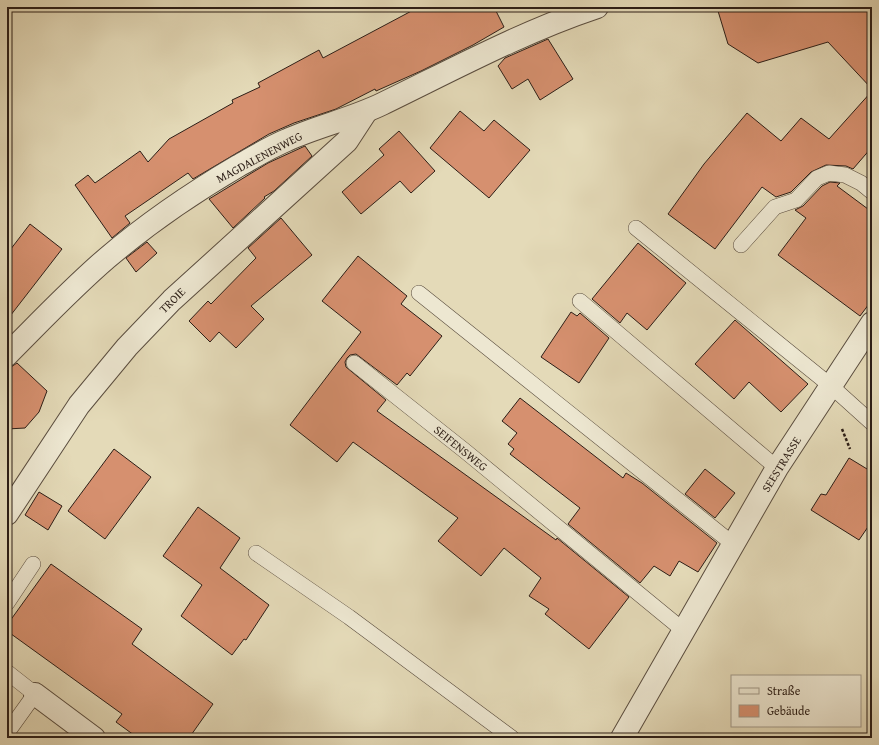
<svg xmlns="http://www.w3.org/2000/svg" width="879" height="745" font-family="'Gentium Book Plus',serif">
	<style>
		.building { fill: #d6906f; stroke: #2c1e17 }
		.lines { fill: none; stroke-linecap: round; stroke-linejoin: round }
		.service-casing { stroke: #5a4d3f; stroke-width: 16 }
		.minor-casing { stroke: #5a4d3f; stroke-width: 24 }
		.tertiary-casing { stroke: #5a4d3f; stroke-width: 24 }
		.path { stroke: #2c1e17; stroke-width: 2.5; stroke-dasharray: 3 2; stroke-linecap: butt }
		.service { stroke: #ede7d1; stroke-width: 15 }
		.minor { stroke: #ede7d1; stroke-width: 22 }
		.tertiary { stroke: #ede7d1; stroke-width: 22 }
		.labels { text-anchor: middle; dominant-baseline: central; stroke-width: 3; stroke-linejoin: round; paint-order: stroke }
		.street-label { font-size: 12px; fill: #2c1e17; stroke: #ede7d1 }
	</style>
	<rect width="100%" height="100%" fill="#e4dab8"/>
	<filter id="stains"><feTurbulence type="fractalNoise" baseFrequency=".005" numOctaves="4"/><feColorMatrix values="0 0 0 0 .2 0 0 0 0 .09 0 0 0 0 .02 0 0 0 .5 -.17"/></filter>
	<radialGradient id="worn" r=".72"><stop offset=".6" stop-color="#630" stop-opacity="0"/><stop offset="1" stop-color="#630" stop-opacity=".3"/></radialGradient>
	<!-- building -->
	<g class="building">
		<path d="M 419,7 L 494,7 L 504,27 L 473,45 L 421,71 L 376,91 L 375,89 L 336,109 L 294,123 L 269,134 L 193,179 L 188,173 L 125,216 L 130,223 L 112,238 L 75,185 L 88,175 L 95,183 L 140,151 L 148,162 L 169,139 L 233,103 L 232,100 L 260,87 L 258,83 L 319,50 L 323,58 Z"/>
		<path d="M 731,7 L 872,7 L 872,89 L 828,42 L 758,63 L 728,44 L 718,11 Z"/>
		<path d="M 548,39 L 573,79 L 540,100 L 528,79 L 512,89 L 498,66 L 505,58 Z"/>
		<path d="M 872,91 L 872,147 L 853,169 L 846,166 L 826,165 L 811,172 L 791,192 L 776,197 L 762,187 L 715,249 L 668,214 L 704,164 L 747,113 L 781,141 L 801,118 L 829,139 Z"/>
		<path d="M 460,111 L 484,131 L 494,120 L 530,150 L 489,198 L 430,148 Z"/>
		<path d="M 399,131 L 435,171 L 411,193 L 400,181 L 361,214 L 342,192 L 384,155 L 379,149 Z"/>
		<path d="M 305,146 L 312,156 L 274,191 L 264,197 L 265,198 L 233,228 L 209,199 L 268,163 Z"/>
		<path d="M 830,182 L 840,183 L 837,186 L 872,212 L 872,300 L 860,316 L 778,255 L 806,218 L 795,210 L 803,206 L 822,186 Z"/>
		<path d="M 281,218 L 312,255 L 251,306 L 264,319 L 236,348 L 219,332 L 210,342 L 189,321 L 208,301 L 211,304 L 256,258 L 248,248 Z"/>
		<path d="M 30,224 L 62,249 L 7,320 L 7,254 Z"/>
		<path d="M 147,242 L 157,253 L 136,272 L 126,258 Z"/>
		<path d="M 638,243 L 686,283 L 647,330 L 627,313 L 620,323 L 592,299 Z"/>
		<path d="M 358,256 L 407,296 L 401,304 L 442,336 L 410,376 L 407,373 L 397,385 L 356,354 L 350,355 L 347,358 L 345,362 L 346,367 L 386,400 L 377,411 L 556,540 L 557,538 L 629,597 L 589,649 L 545,614 L 549,609 L 529,596 L 541,578 L 504,548 L 481,576 L 438,541 L 458,518 L 353,442 L 337,462 L 290,425 L 361,332 L 322,301 Z"/>
		<path d="M 571,312 L 577,316 L 580,313 L 609,338 L 579,383 L 541,357 Z"/>
		<path d="M 735,320 L 808,384 L 781,412 L 749,382 L 734,399 L 695,364 Z"/>
		<path d="M 17,363 L 47,391 L 39,412 L 25,428 L 7,429 L 7,367 L 11,367 Z"/>
		<path d="M 520,398 L 623,478 L 626,473 L 642,483 L 717,543 L 698,572 L 679,561 L 670,576 L 654,566 L 640,583 L 568,524 L 580,508 L 510,454 L 514,449 L 508,444 L 517,433 L 502,421 Z"/>
		<path d="M 114,449 L 151,477 L 105,539 L 68,511 Z"/>
		<path d="M 849,458 L 872,472 L 872,521 L 859,540 L 811,510 L 821,494 L 826,495 Z"/>
		<path d="M 705,469 L 735,493 L 715,518 L 685,494 Z"/>
		<path d="M 39,492 L 62,506 L 48,530 L 25,515 Z"/>
		<path d="M 198,507 L 240,538 L 220,568 L 269,605 L 246,640 L 244,639 L 232,655 L 181,616 L 202,585 L 163,556 Z"/>
		<path d="M 51,564 L 142,629 L 132,644 L 213,704 L 189,738 L 138,738 L 116,722 L 122,714 L 7,631 L 7,625 Z"/>
	</g>
	<g class="lines">
		<!-- service casing -->
		<g class="service-casing">
			<g id="service">
				<path d="M 636,228 L 831,386 L 872,423"/>
				<path d="M 741,245 L 775,207 L 796,200 L 817,178 L 829,173 L 845,175 L 861,183 L 872,192"/>
				<path d="M 419,293 L 733,544"/>
				<path d="M 580,301 L 777,468"/>
				<path d="M 354,363 L 465,451 L 683,630"/>
				<path d="M 256,553 L 349,617 L 512,738"/>
				<path d="M 7,603 L 33,564"/>
				<path d="M 7,672 L 35,694 L 7,733"/>
			</g>
		</g>
		<!-- minor casing -->
		<g class="minor-casing">
			<g id="minor">
				<path d="M 7,514 L 79,405 L 127,347 L 172,300 L 347,141 L 366,112"/>
				<path d="M 35,694 L 94,738"/>
			</g>
		</g>
		<!-- tertiary casing -->
		<g class="tertiary-casing">
			<g id="tertiary">
				<path d="M 7,355 C 40,322 72,288 107,258 C 148,223 192,193 238,166 C 254,157 270,147 287,140 C 318,126 351,119 382,104 C 452,70 522,32 597,7"/>
				<path d="M 622,738 L 777,468 L 872,323"/>
			</g>
		</g>
		<!-- path -->
		<path class="path" d="M 842,429 L 850,449"/>
		<!-- service -->
		<use href="#service" class="service"/>
		<!-- minor -->
		<use href="#minor" class="minor"/>
		<!-- tertiary -->
		<use href="#tertiary" class="tertiary"/>
	</g>
	<g class="labels">
		<!-- street labels -->
		<g class="street-label">
			<text transform="translate(259 157) rotate(-28)">MAGDALENENWEG</text>
			<text transform="translate(172 300) rotate(-45)">TROIE</text>
			<text transform="translate(461 448) rotate(39)">SEIFENSWEG</text>
			<text transform="translate(781 464) rotate(-58)">SEESTRASSE</text>
		</g>
	</g>
	<!-- margin -->
	<rect width="879" height="745" fill="none" stroke="#e4dab8" stroke-width="24"/>
	<rect x="8" y="8" width="863" height="729" fill="none" stroke="#2c1e17" stroke-width="2"/>
	<rect x="12" y="12" width="855" height="721" fill="none" stroke="#2c1e17"/>
	<!-- legend -->
	<rect x="731" y="675" width="130" height="52" fill="#ede7d1" stroke="#a09787"/>
	<rect x="739" y="688" width="20" height="6" fill="#ede7d1" stroke="#a09787"/>
	<text x="767" y="695" font-size="12" fill="#2c1e17">Straße</text>
	<rect x="739" y="705" width="20" height="12" fill="#d6906f" stroke="#a09787"/>
	<text x="767" y="715" font-size="12" fill="#2c1e17">Gebäude</text>
	<rect width="100%" height="100%" filter="url(#stains)"/>
	<rect width="100%" height="100%" fill="url(#worn)"/>
</svg>
